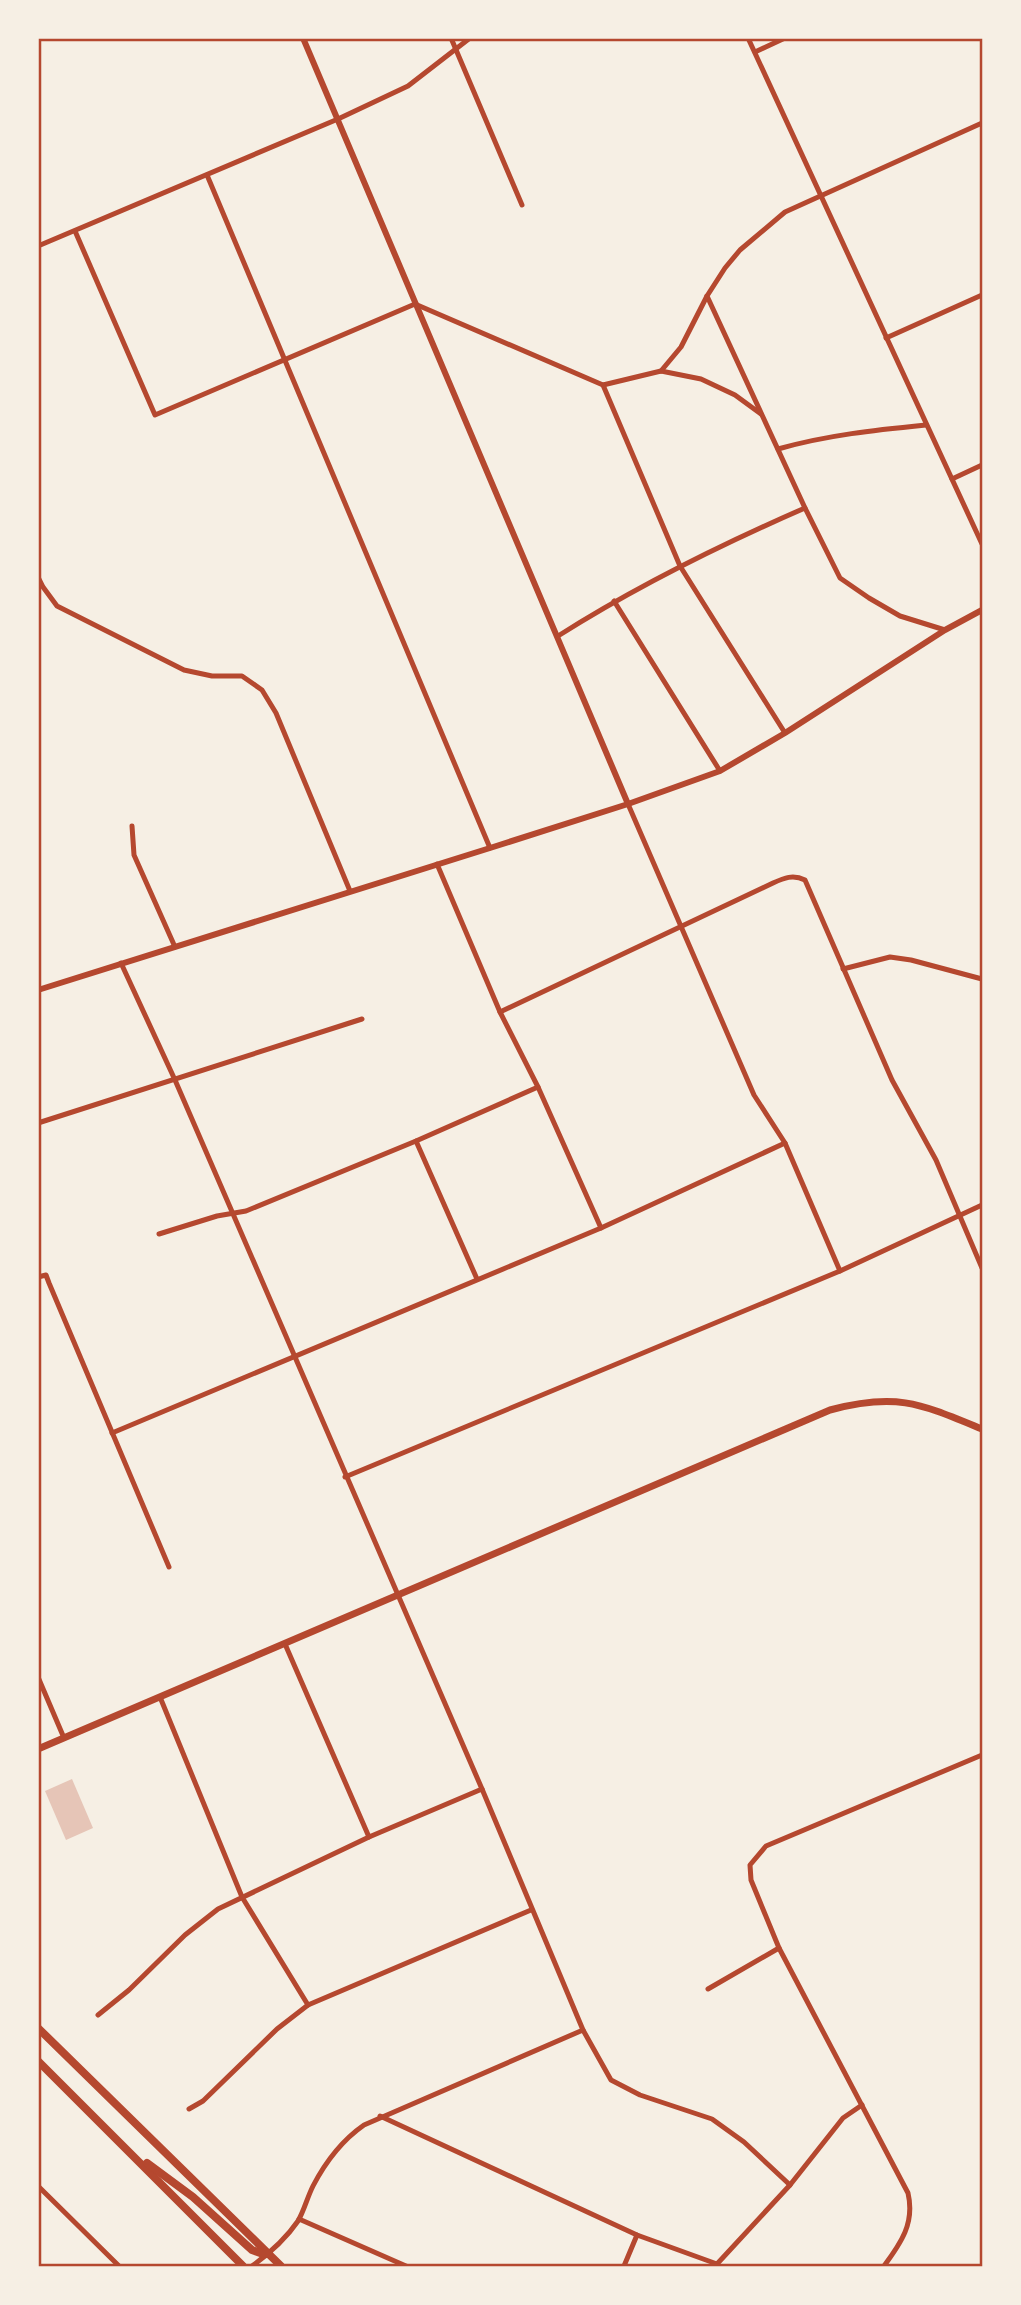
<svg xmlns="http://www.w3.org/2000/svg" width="1021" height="2305" font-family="'Fira Sans',sans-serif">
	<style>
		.building { fill: #e6c5b7 }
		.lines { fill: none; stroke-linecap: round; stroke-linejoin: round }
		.minor { stroke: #b5482f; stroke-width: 5 }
		.tertiary { stroke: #b5482f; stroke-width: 6 }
		.secondary { stroke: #b5482f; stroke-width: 7 }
		.primary { stroke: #b5482f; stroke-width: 8 }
		.neatline { fill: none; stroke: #b5482f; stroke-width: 2.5 }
	</style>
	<rect width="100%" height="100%" fill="#f6efe4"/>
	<!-- building -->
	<path class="building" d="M 72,1779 L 93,1828 L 66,1840 L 45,1791 Z"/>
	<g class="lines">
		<!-- minor -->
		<g class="minor">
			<path d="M 451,38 L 522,205"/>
			<path d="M 748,38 L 982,544"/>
			<path d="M 755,52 L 785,38"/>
			<path d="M 207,175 L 490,848"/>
			<path d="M 75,231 L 155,415 L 415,304 L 603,385 L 661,371 L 701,379 L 735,395 L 761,414"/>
			<path d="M 38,246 L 338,119 L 408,86 L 470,38"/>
			<path d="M 707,296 L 805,508 L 840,578 L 869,598 L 900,616 L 945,630"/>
			<path d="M 886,338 L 982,295"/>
			<path d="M 661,371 L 681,347 L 707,296 L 725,268 L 740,250 L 785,212 L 982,123"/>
			<path d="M 603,385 L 680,566 L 785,733"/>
			<path d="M 778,449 C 827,435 876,430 926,425"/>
			<path d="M 952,479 L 982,465"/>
			<path d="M 38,577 L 43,587 L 57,606 L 184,670 L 212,676 L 242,676 L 262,690 L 276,713 L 350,891"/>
			<path d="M 614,601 L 720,771"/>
			<path d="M 558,636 C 637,586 720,545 805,508"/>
			<path d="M 628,804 L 754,1095 L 785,1143 L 840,1271"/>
			<path d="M 132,826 L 134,855 L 175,947"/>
			<path d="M 437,864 L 500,1012 L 538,1087 L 601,1228"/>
			<path d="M 121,963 L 175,1080 L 295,1357 L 482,1789 L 583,2030 L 611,2080 L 640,2095 L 712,2119 L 744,2142 L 790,2185"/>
			<path d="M 843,969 L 890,957 L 911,960 L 982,979"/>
			<path d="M 500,1012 L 773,883 C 784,878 793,874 805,880 L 892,1080 L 936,1160 L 982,1268"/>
			<path d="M 38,1123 L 362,1019"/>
			<path d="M 416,1141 L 477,1279"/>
			<path d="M 159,1234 L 217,1216 L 246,1211 L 416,1141 L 538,1087"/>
			<path d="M 38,1277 L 46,1275 L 49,1283 L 169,1567"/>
			<path d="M 112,1433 L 601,1228 L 785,1143"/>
			<path d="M 345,1477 L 840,1271 L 982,1205"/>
			<path d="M 285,1644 L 369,1837"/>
			<path d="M 38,1677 L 64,1738"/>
			<path d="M 160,1697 L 242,1897 L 308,2005"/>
			<path d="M 708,1989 L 779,1948"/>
			<path d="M 98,2015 L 129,1990 L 185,1935 L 218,1909 L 369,1837 L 482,1789"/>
			<path d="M 189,2109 L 203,2101 L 277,2029 L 308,2005 L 531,1910"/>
			<path d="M 380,2116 L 637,2235 L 717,2264 L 790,2185 L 843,2118 L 862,2105"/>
			<path d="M 38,2186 L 119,2266"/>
			<path d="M 299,2219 L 406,2266"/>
			<path d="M 252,2266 C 270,2253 285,2240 298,2221 C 304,2211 307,2198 313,2186 C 326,2161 341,2141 364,2125 L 583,2030"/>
			<path d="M 624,2266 L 637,2235"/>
			<path d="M 884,2266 C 901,2243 915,2223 908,2193 L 779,1948 L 751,1880 L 750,1865 L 766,1846 L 982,1755"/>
		</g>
		<!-- tertiary -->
		<g class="tertiary">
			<path d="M 303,38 L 628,804"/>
			<path d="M 38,990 L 490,848 L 628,804 L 720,771 L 785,733 L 945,630 L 982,610"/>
		</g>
		<!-- secondary -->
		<path class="secondary" d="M 38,1749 L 830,1410 C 897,1392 921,1404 982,1429"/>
		<!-- primary -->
		<g class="primary">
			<path d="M 38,2028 L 281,2266"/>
			<path d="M 38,2061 L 243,2266"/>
			<path d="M 147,2163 L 193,2197 L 252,2250 L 263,2254 L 269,2254"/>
		</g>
	</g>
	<!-- border -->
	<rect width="1021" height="2305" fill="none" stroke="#f6efe4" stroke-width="80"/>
	<rect x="40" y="40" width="941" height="2225" class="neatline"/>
</svg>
